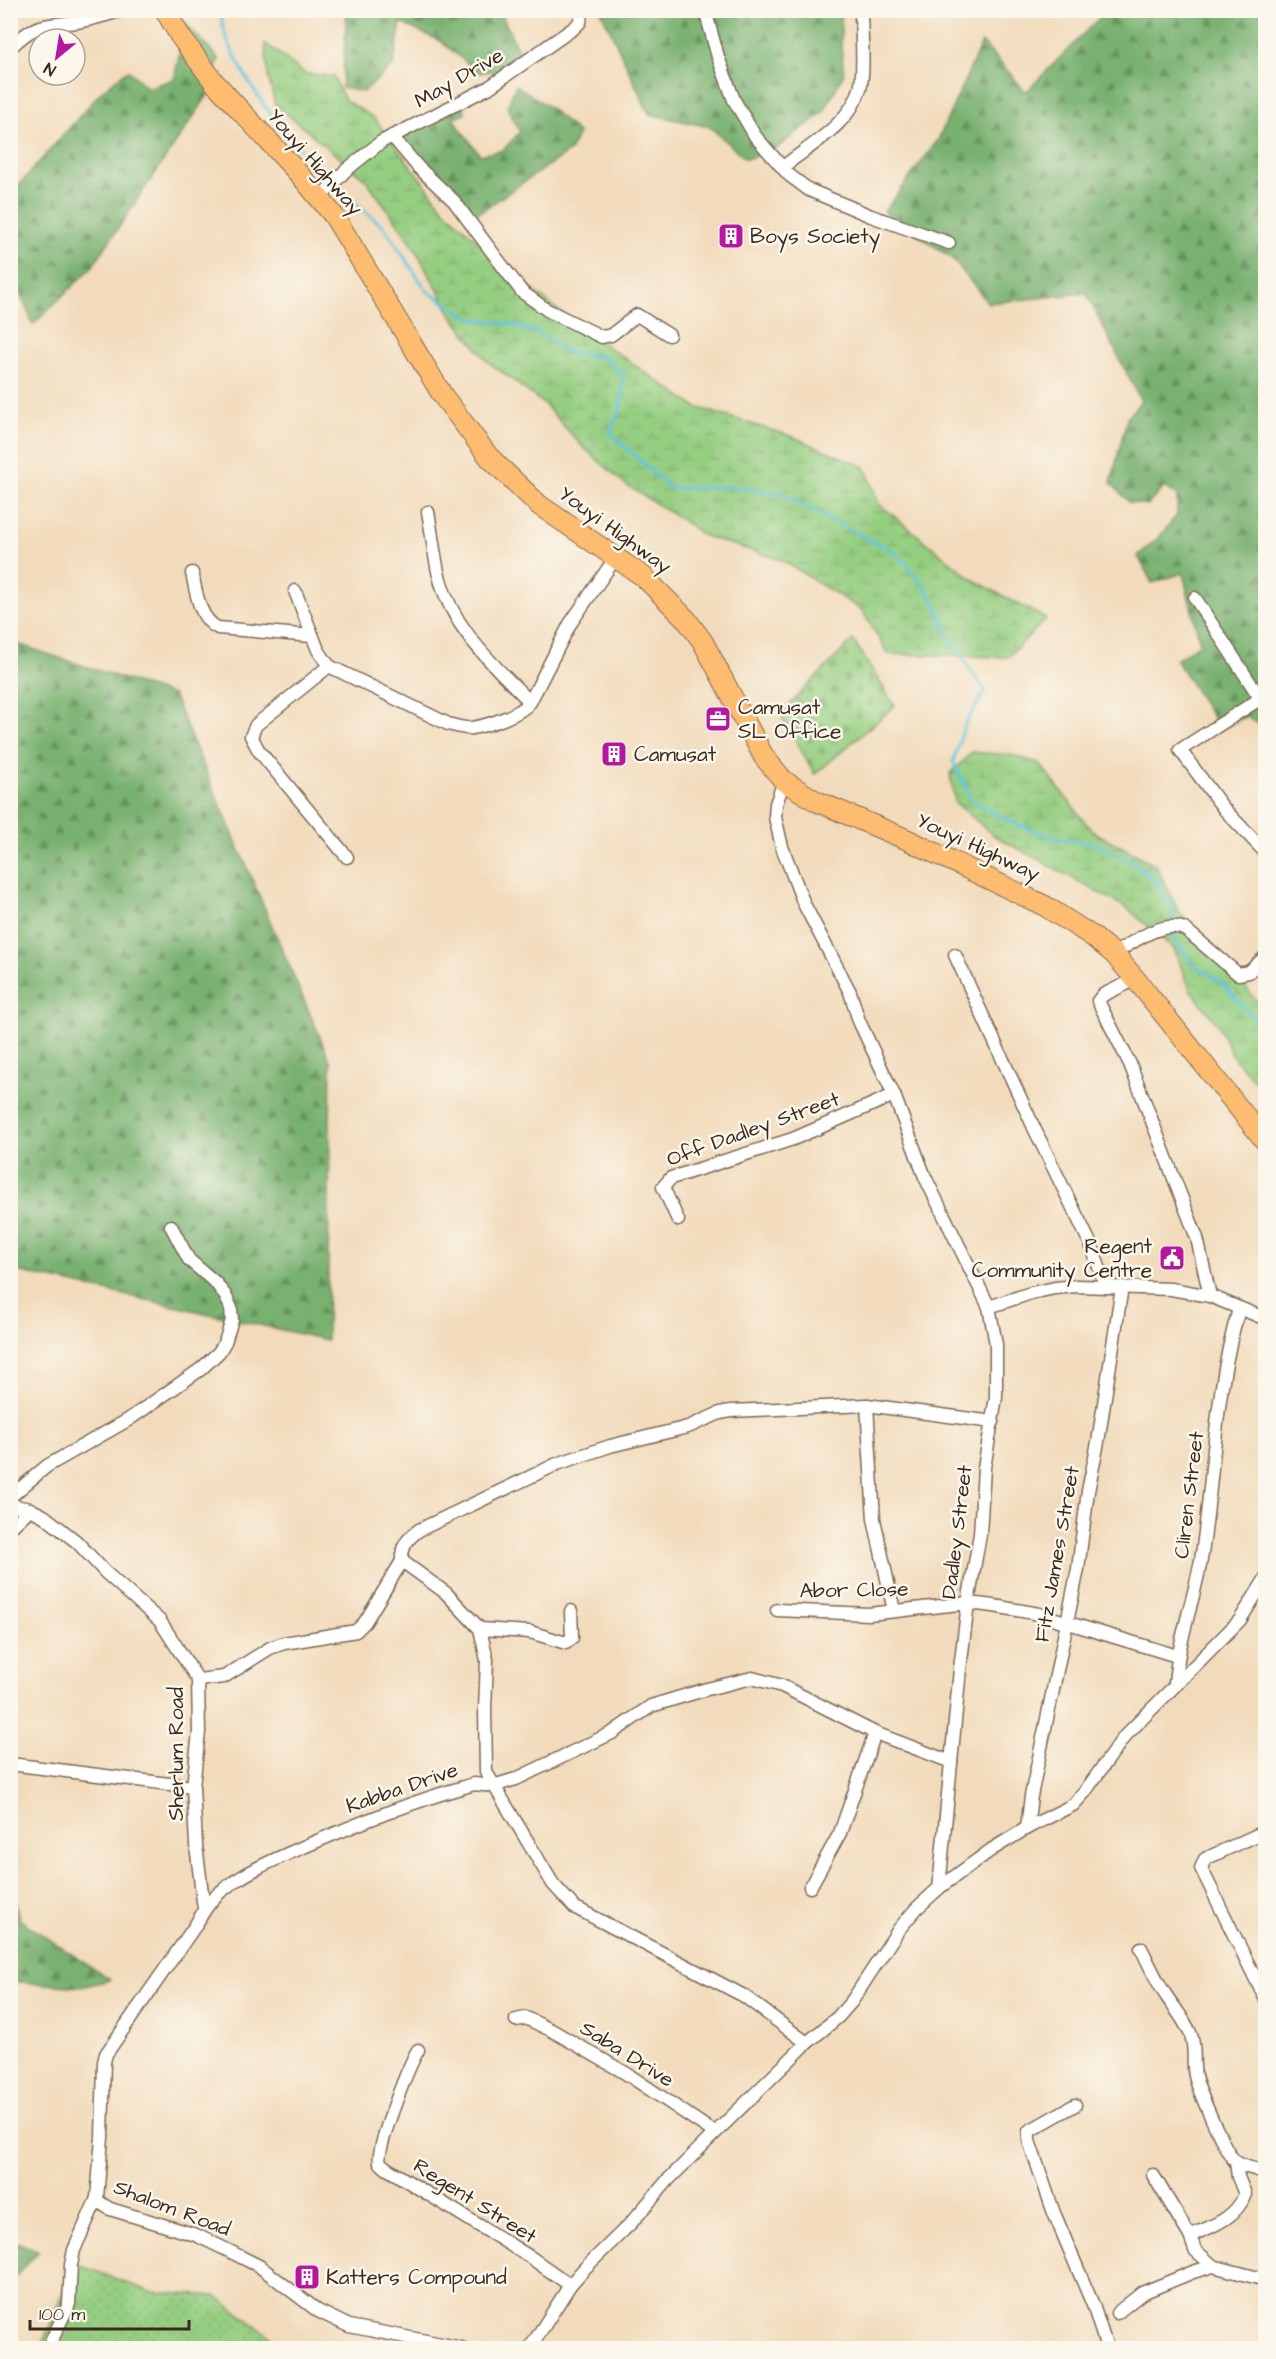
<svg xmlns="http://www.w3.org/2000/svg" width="1276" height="2359" font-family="'Architects Daughter',sans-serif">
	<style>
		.grass { fill: url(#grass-dots); stroke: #687c50; stroke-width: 1.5 }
		.forest { fill: url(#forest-firs); stroke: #5a6e46; stroke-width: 1.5 }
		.wetland { fill: url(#wetland-marsh); stroke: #687c50; stroke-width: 1.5 }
		.cemetery { fill: url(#cemetery-stones); stroke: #687c50; stroke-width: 1.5 }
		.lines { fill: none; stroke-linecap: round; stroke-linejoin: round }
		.stream { stroke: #62c4e0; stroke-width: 3 }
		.minor-casing { stroke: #7b6855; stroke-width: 15 }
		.primary-casing { stroke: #7b6855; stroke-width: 22 }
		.minor { stroke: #fff; stroke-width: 12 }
		.primary { stroke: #fdbc6f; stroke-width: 20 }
		.labels { text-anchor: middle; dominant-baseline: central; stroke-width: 5; stroke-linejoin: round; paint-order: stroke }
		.street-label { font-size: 21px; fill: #3b2a1e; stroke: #fbf7ec }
		.poi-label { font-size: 21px; fill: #3b2a1e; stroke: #fbf7ec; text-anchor: start }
	</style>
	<defs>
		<pattern id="grass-dots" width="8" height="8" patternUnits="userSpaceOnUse" patternTransform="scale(1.5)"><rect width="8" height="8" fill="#95ce81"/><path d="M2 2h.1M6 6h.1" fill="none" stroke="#81b16f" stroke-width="1.8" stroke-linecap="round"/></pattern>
		<pattern id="forest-firs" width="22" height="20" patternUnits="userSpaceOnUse" patternTransform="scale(1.5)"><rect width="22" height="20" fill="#78b16f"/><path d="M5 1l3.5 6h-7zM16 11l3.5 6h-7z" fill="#64905b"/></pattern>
		<pattern id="wetland-marsh" width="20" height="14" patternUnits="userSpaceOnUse" patternTransform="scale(1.5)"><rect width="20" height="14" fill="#95ce81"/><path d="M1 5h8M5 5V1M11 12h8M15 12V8" fill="none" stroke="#81b16f"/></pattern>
		<pattern id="cemetery-stones" width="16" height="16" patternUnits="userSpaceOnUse" patternTransform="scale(1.5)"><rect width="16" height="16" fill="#95ce81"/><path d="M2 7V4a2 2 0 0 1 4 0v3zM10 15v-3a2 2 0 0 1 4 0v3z" fill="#81b16f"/></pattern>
	</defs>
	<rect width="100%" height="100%" fill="#fbf7ec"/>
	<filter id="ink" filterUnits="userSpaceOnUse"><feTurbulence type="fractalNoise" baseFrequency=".0167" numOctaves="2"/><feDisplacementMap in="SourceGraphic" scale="12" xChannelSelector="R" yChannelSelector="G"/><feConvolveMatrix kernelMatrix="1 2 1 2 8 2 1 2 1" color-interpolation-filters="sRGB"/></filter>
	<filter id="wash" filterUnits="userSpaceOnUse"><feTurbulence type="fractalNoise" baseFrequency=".008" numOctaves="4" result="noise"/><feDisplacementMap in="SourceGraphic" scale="24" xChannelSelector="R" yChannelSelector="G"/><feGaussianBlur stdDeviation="1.35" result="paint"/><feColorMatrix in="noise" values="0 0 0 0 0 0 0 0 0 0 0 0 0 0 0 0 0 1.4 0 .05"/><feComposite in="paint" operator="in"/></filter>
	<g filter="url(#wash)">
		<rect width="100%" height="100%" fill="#f2dbbc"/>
		<!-- grass -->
		<path class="grass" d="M 74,2263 L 151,2292 L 216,2296 L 286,2348 L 41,2348 Z"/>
		<!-- forest -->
		<g class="forest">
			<path d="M 347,10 L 500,11 L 521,57 L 500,70 L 479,73 L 440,41 L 401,23 L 393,66 L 363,92 L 342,88 Z"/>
			<path d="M 601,11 L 841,11 L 841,44 L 844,74 L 823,113 L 774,150 L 746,159 L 710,127 L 649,114 Z"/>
			<path d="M 1106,11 L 1265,11 L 1265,729 L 1247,716 L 1220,729 L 1176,660 L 1200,643 L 1183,573 L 1152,583 L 1138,556 L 1159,537 L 1177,515 L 1177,495 L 1164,487 L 1148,505 L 1129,502 L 1111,483 L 1127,418 L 1141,401 L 1086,293 L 988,303 L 952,258 L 884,212 L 938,140 L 982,42 L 1026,92 Z"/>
			<path d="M 186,24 L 219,59 L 208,95 L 92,267 L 33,325 L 11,271 L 11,194 L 102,91 L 128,70 L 148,88 L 174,79 Z"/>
			<path d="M 516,85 L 549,107 L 578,133 L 571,150 L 471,218 L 438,175 L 399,138 L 464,106 L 465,113 L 453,119 L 480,155 L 503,150 L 520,132 L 507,107 Z"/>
			<path d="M 11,642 L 173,695 L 331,1063 L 327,1340 L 11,1270 Z"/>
			<path d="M 11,1881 L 19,1919 L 110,1980 L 81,1987 L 11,1981 Z"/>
			<path d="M 11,2240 L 39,2251 L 11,2281 Z"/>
		</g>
		<!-- wetland -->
		<g class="wetland">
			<path d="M 265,43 L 305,74 L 333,76 L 345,100 L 374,118 L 444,209 L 506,268 L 579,327 L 696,407 L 791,436 L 865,467 L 879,504 L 972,579 L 1046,619 L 1008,657 L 888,654 L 862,610 L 782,560 L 704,536 L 679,518 L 626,485 L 582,446 L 544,404 L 487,361 L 453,317 L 410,240 L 366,180 L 275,104 L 268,76 Z"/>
			<path d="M 972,752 L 1011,755 L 1039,763 L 1092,831 L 1156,865 L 1178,910 L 1265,1010 L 1265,1093 L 1234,1058 L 1218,1025 L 1190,989 L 1174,949 L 1127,908 L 993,835 L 955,802 L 950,774 Z"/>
		</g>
		<!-- cemetery -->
		<path class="cemetery" d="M 853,640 L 895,706 L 815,774 L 780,714 Z"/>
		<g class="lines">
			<!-- stream -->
			<g class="stream">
				<path d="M 221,10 C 221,29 228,42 236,58 C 261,109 293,142 332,182"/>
				<path d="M 336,187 L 384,227 L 427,291 L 470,318 L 514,325 L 538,333 L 567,352 L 602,357 L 624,376 L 620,410 L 610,433 L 670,488 L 733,487 L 781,493 L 848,529 L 895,552 L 925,587 L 938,609 L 947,635 L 985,691 L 965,724 L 953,762 L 972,800 L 1007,820 L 1055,838 L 1095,844 L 1133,862 L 1158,884 L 1172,907 L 1173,925"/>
				<path d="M 1173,931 L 1173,937 L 1193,964 L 1222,983 L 1265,1031 L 1266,1038"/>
				<path d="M 1266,1068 L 1263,1082 L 1266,1083"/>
			</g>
		</g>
	</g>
	<g filter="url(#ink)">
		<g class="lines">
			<!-- minor casing -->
			<g class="minor-casing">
				<g id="minor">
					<path d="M 705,10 L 718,57 L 734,100 L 755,136 L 789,175 L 809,190 L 871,216 L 949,243"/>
					<path d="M 10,48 C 39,19 47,27 82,21 C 96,18 109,14 123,10"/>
					<path d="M 392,136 L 418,167 L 454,201 L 522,292 L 547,310 L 602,337 L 611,335 L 637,315 L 669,335"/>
					<path d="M 783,167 C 809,146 850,124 860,89 C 865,70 861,32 861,10"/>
					<path d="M 320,198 L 345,171 L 381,142 L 488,88 L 574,28 L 580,22 L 582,10"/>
					<path d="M 428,512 C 432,533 434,555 439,576 C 453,630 493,664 530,702"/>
					<path d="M 192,573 C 196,591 199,620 218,628 L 312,636"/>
					<path d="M 295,591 L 318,650 L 329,666 L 448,724 C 456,726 464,729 472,728 C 489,725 520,715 530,702 L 570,624 L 616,557"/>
					<path d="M 1195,598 L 1260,698"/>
					<path d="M 329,666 L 256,725 L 251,736 L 259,751 L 347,857"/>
					<path d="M 1266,695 L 1180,750 L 1224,809 L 1266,853"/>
					<path d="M 784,781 L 776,804 L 775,817 L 782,847 L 804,904 L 850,992 L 859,1021 L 894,1095 L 925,1177 L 989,1307 L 996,1344 L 996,1397 L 984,1468 L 980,1534 L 968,1603 L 960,1669 L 939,1888"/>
					<path d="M 1114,954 C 1131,943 1165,918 1186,930 L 1238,974 L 1249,972 L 1266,956"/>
					<path d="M 955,955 L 1035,1130 L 1092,1247 L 1106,1287"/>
					<path d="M 1136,979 L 1103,995 L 1098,1001 L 1130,1064 L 1197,1238 L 1210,1296"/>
					<path d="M 678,1220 L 663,1187 L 671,1178 L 793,1139 L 894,1095"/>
					<path d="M 989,1307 L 1031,1293 L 1055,1288 L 1077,1286 L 1171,1289 L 1210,1296 L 1266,1319"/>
					<path d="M 867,1405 L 874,1519 L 894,1611"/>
					<path d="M 10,1497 L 47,1466 L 128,1420 L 201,1369 L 219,1352 L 225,1342 L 232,1320 L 231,1308 L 225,1295 L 216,1283 L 189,1260 L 171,1226"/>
					<path d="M 10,1505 L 30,1509 L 44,1516 L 77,1542 L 106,1573 L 160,1621 L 198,1680 L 199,1732 L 193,1787 L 196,1845 L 204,1909"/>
					<path d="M 10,1528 L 30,1509"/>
					<path d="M 402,1561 L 446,1593 L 480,1629 L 487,1660 L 485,1709 L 486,1772 L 553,1884 L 574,1907 L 744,1996 L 807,2043"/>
					<path d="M 777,1610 L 869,1614 L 968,1603 L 994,1606 L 1039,1614 L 1177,1656"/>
					<path d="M 480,1629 L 530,1632 L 566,1643 L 572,1638 L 571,1611"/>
					<path d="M 198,1680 L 224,1677 L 270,1648 L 284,1643 L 356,1631 L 365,1622 L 402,1561 C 401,1547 407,1539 419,1530 L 557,1464 L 610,1446 L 688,1427 L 720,1413 L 731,1411 L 867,1405 L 993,1422"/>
					<path d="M 1175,1684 C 1178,1640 1195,1598 1202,1554 C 1214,1473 1215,1389 1239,1309"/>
					<path d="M 10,1764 L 193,1787"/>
					<path d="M 1027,1828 L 1031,1796 L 1078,1569 L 1088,1491 L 1098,1442 L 1122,1287"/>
					<path d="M 1266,1831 L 1205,1859 L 1201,1868 L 1266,2000"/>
					<path d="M 810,1887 L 840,1833 L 875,1733"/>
					<path d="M 1141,1948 C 1149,1964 1157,1982 1167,1997 C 1176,2010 1185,2020 1191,2035 C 1196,2049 1192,2061 1195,2076 C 1198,2089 1226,2155 1236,2162 C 1245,2168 1256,2168 1266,2174"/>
					<path d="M 516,2020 L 526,2018 L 553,2031 L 627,2074 L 715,2133"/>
					<path d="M 418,2050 C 410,2063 375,2150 380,2162 C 381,2164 384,2166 386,2168 L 530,2257 L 570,2285"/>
					<path d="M 1075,2105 L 1029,2131 L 1029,2141 L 1054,2213 L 1093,2305 L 1107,2348"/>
					<path d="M 1153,2175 L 1190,2236 L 1195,2250 L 1213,2266 L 1266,2280"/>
					<path d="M 97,2198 L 99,2202 L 110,2209 L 196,2235 L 223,2248 L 259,2266 L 318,2311 L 349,2326 L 462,2348"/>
					<path d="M 1190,2236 C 1212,2226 1237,2218 1245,2194 L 1238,2177 L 1236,2162"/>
					<path d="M 1117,2313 L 1142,2293 L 1193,2272 L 1213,2266"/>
					<path d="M 48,2348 L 69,2304 L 71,2265 L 74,2250 L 97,2198 L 102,2138 L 104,2062 L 106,2054 L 195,1926 C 202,1914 208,1903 219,1893 C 244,1872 278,1858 308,1845 C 359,1823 411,1802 464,1787 L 474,1784 L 493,1786 L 516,1779 L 612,1733 L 651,1706 L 707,1689 L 752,1678 L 782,1686 L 875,1733 L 951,1762"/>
					<path d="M 530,2348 L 570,2285 L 584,2269 L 631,2223 L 668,2180 L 715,2133 L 807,2043 L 838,2017 L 852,2001 L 899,1929 L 916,1909 L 939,1888 L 991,1850 L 1027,1828 L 1073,1805 L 1084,1793 L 1124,1737 L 1240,1620 L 1266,1578"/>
				</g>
			</g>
			<!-- primary casing -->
			<g class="primary-casing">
				<path id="primary" d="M 165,10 L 180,36 L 215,83 L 301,176 L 334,216 L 443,396 L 489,457 L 539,505 L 644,577 L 686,619 L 703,642 L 764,757 L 784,781 L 816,801 L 908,840 L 1045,906 L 1092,936 L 1114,954 L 1142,987 L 1266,1142"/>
			</g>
			<!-- minor -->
			<use href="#minor" class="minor"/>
			<!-- primary -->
			<use href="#primary" class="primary"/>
		</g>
	</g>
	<!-- icons -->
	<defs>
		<g id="building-square" transform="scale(1.35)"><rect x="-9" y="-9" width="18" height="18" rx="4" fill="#b5179e" stroke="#fbf7ec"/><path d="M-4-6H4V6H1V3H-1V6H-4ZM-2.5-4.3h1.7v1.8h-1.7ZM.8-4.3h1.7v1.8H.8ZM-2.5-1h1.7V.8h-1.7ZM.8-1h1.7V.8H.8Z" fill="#fff"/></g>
		<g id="office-square" transform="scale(1.35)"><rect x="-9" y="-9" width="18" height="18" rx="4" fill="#b5179e" stroke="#fbf7ec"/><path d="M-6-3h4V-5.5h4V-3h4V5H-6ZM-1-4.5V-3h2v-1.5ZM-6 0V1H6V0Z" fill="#fff"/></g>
		<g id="civic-square" transform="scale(1.35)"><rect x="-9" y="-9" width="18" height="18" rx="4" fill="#b5179e" stroke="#fbf7ec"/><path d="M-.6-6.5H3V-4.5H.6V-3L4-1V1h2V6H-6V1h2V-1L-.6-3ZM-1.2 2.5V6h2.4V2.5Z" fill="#fff"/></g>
	</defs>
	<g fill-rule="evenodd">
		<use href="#building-square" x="731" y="236"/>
		<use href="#office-square" x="718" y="719"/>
		<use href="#building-square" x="614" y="754"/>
		<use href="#civic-square" x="1172" y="1258"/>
		<use href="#building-square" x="307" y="2277"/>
	</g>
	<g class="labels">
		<!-- street labels -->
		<g class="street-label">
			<text transform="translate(459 78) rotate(-30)">May Drive</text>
			<text transform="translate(315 162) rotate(49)">Youyi Highway</text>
			<text transform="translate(615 530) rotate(36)">Youyi Highway</text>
			<text transform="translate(978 847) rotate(25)">Youyi Highway</text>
			<text transform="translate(753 1129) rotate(-20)">Off Dadley Street</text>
			<text transform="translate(1189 1495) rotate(-83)">Cliren Street</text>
			<text transform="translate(957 1532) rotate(-83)">Dadley Street</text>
			<text transform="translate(1057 1554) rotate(-80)">Fitz James Street</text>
			<text transform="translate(854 1590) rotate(-1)">Abor Close</text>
			<text transform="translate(176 1754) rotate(-90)">Sherlum Road</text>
			<text transform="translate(402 1788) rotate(-19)">Kabba Drive</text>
			<text transform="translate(627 2054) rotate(32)">Saba Drive</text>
			<text transform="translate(475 2201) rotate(32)">Regent Street</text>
			<text transform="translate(172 2208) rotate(21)">Shalom Road</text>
		</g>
		<!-- poi labels -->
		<g class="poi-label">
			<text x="750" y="236">Boys Society</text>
			<text x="738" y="707">Camusat<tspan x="738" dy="24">SL Office</tspan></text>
			<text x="634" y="754">Camusat</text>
			<text x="1152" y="1246" text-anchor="end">Regent<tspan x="1152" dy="24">Community Centre</tspan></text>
			<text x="326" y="2277">Katters Compound</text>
		</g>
	</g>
	<!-- margin -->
	<rect width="1276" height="2359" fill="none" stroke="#fbf7ec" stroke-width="36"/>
	<!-- north arrow -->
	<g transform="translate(57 57) rotate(210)"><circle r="28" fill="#fbf7ec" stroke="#aea59a" stroke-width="1.5"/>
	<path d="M0-4.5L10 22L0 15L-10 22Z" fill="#b5179e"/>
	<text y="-9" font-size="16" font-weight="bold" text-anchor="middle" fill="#3b2a1e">N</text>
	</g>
	<!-- scale -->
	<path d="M30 2320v9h159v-9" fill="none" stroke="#3b2a1e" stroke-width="3"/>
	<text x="39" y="2320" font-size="18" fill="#3b2a1e" stroke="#fbf7ec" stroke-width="4.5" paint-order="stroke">100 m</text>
</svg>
